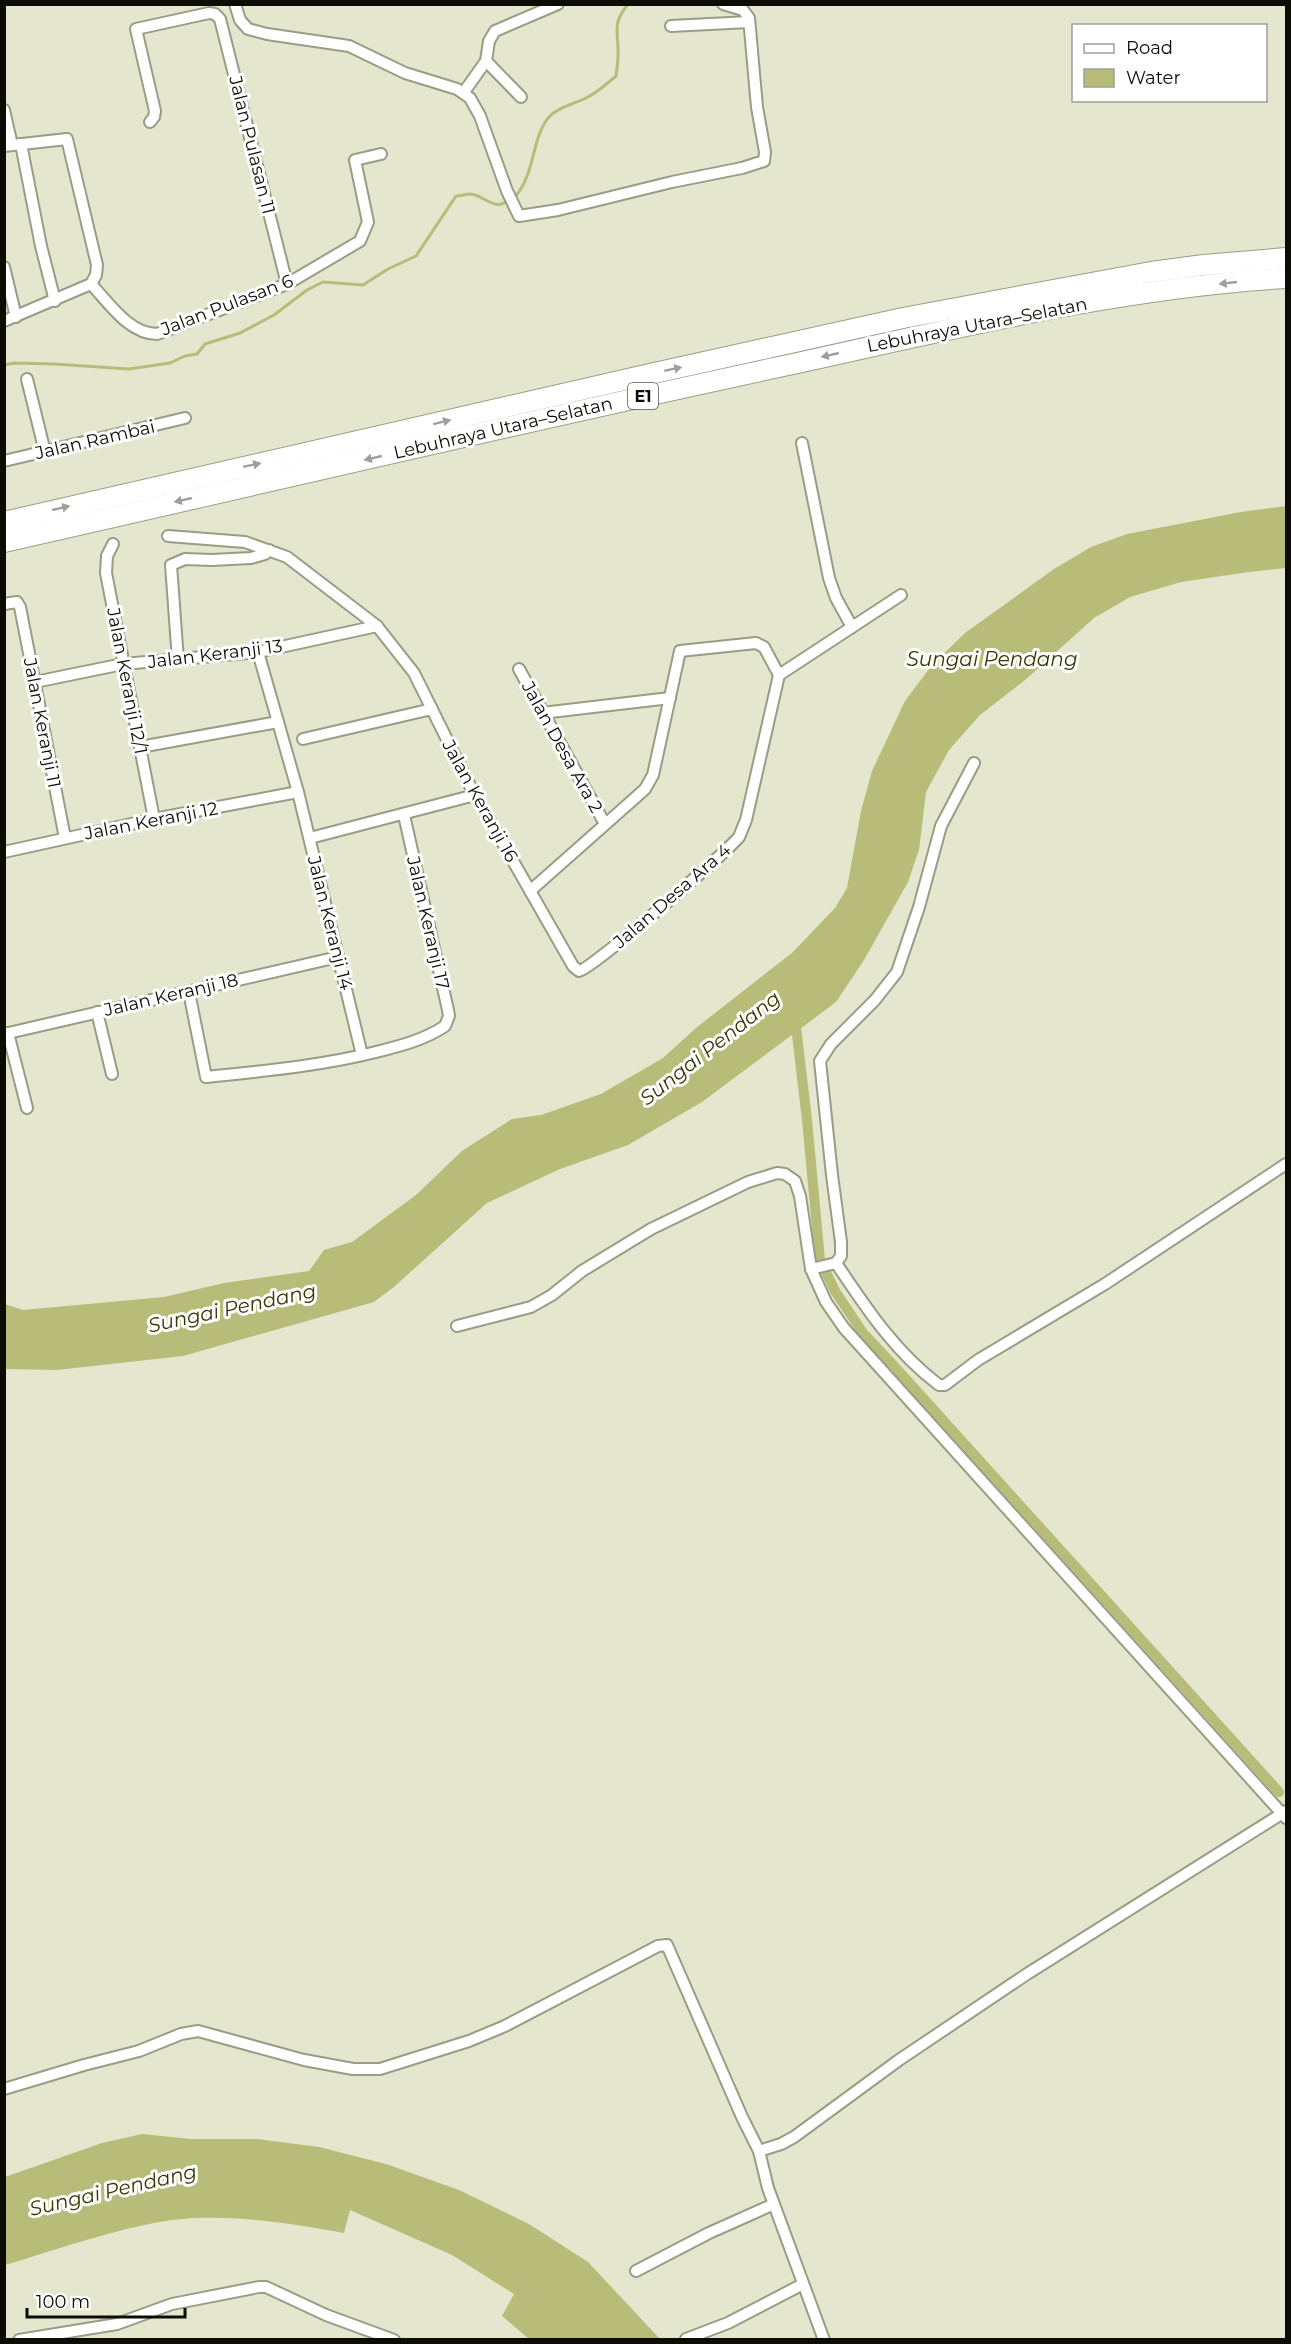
<svg xmlns="http://www.w3.org/2000/svg" width="1291" height="2344" font-family="Montserrat,sans-serif">
	<style>
		.water { fill: #b7bc78 }
		.lines { fill: none; stroke-linecap: round; stroke-linejoin: round }
		.stream { stroke: #b7bc78; stroke-width: 3 }
		.canal { stroke: #b7bc78; stroke-width: 10 }
		.minor-casing { stroke: #9a9c85; stroke-width: 14 }
		.motorway-casing { stroke: #9a9c85; stroke-width: 22 }
		.minor { stroke: #fff; stroke-width: 10 }
		.motorway { stroke: #fff; stroke-width: 20 }
		.oneway { fill: #9e9e9b }
		.labels { text-anchor: middle; dominant-baseline: central; stroke-width: 6; stroke-linejoin: round; paint-order: stroke }
		.shield { fill: #fff; stroke: #555550; stroke-width: 1.5 }
		.shield-label { font-size: 16px; font-weight: bold; fill: #0c0c05 }
		.street-label { font-size: 18px; fill: #0c0c05; stroke: #fff }
		.water-label { font-size: 20px; font-style: italic; fill: #353700; stroke: #fff }
	</style>
	<rect width="100%" height="100%" fill="#e4e7ce"/>
	<!-- water -->
	<g class="water">
		<path d="M 1286,506 L 1286,568 L 1249,572 L 1181,582 L 1130,597 L 1094,618 L 1025,680 L 980,715 L 949,750 L 926,792 L 919,850 L 908,882 L 864,960 L 836,1002 L 702,1102 L 628,1145 L 560,1169 L 487,1203 L 395,1286 L 374,1302 L 183,1356 L 57,1370 L 5,1369 L 5,1304 L 23,1310 L 164,1297 L 224,1283 L 309,1271 L 324,1250 L 352,1242 L 416,1195 L 462,1151 L 512,1119 L 541,1115 L 601,1094 L 663,1058 L 696,1028 L 793,952 L 835,908 L 847,888 L 861,811 L 872,771 L 905,701 L 932,665 L 965,633 L 1054,569 L 1091,547 L 1127,534 L 1241,512 Z"/>
		<path d="M 142,2134 L 191,2139 L 257,2139 L 319,2147 L 386,2164 L 459,2190 L 529,2224 L 588,2262 L 660,2339 L 529,2339 L 502,2316 L 514,2294 L 452,2255 L 350,2210 L 344,2233 C 282,2222 212,2210 149,2224 C 100,2234 52,2251 5,2265 L 5,2177 L 102,2143 Z"/>
	</g>
	<g class="lines">
		<!-- stream -->
		<g class="stream">
			<path d="M 514,198 C 536,174 531,138 549,117 C 558,107 574,104 586,98 C 597,93 606,84 616,76 C 617,69 618,62 618,56 C 619,32 611,25 628,4"/>
			<path d="M 4,365 L 14,363 L 54,364 L 129,369 L 170,363 L 185,356 L 197,354 L 205,344 L 240,333 L 274,315 L 307,290 L 323,282 L 363,285 L 388,269 L 416,256 L 456,196 C 460,196 467,194 471,194 C 485,196 494,211 508,201"/>
		</g>
		<!-- canal -->
		<path class="canal" d="M 795,1018 L 807,1120 L 820,1260 L 835,1291 L 863,1333 L 895,1367 L 1279,1792"/>
		<!-- minor casing -->
		<g class="minor-casing">
			<g id="minor">
				<path d="M 235,4 L 240,20 L 248,29 L 267,34 L 349,46 L 405,73 L 457,89 L 470,98 L 480,116 L 507,191 L 519,216 L 558,210 L 672,182 L 742,168 L 764,161 L 765,152 L 757,107 L 749,18 L 743,10 L 723,4"/>
				<path d="M 671,26 L 749,22"/>
				<path d="M 486,61 L 521,97"/>
				<path d="M 464,92 L 486,61 L 489,41 L 495,31 L 558,4"/>
				<path d="M 4,110 L 12,145"/>
				<path d="M 150,122 L 154,117 L 155,111 L 136,29 L 209,13 L 215,14 L 220,19 L 287,284"/>
				<path d="M 21,144 L 41,246 L 55,301"/>
				<path d="M 4,146 L 67,139 L 97,265 L 96,275 L 91,284 L 4,321"/>
				<path d="M 4,267 L 16,317"/>
				<path d="M 91,284 C 109,303 129,334 157,334 L 287,284 L 360,241 L 368,222 L 355,160 L 381,154"/>
				<path d="M 27,379 L 45,452"/>
				<path d="M 802,443 L 829,578 L 836,598 L 852,627"/>
				<path d="M 4,461 L 185,418"/>
				<path d="M 168,536 L 245,542 L 287,557 L 377,626 L 414,673 L 469,784 L 573,966 L 579,971 C 591,970 724,854 739,837 L 746,820 L 779,675"/>
				<path d="M 113,544 L 107,556 L 106,573 L 154,819"/>
				<path d="M 4,604 L 17,602 L 20,607 L 65,838"/>
				<path d="M 258,652 L 298,792 L 362,1055"/>
				<path d="M 178,660 L 171,565 L 185,559 L 212,560 L 251,558 L 265,554 L 269,550"/>
				<path d="M 519,669 L 605,824"/>
				<path d="M 779,675 L 901,595"/>
				<path d="M 35,682 L 123,664 L 258,652 L 377,626"/>
				<path d="M 542,713 L 670,698"/>
				<path d="M 303,739 L 432,709"/>
				<path d="M 140,747 L 278,722"/>
				<path d="M 310,838 L 475,795"/>
				<path d="M 4,852 L 154,819 L 298,792"/>
				<path d="M 530,891 L 635,798 L 645,789 L 653,775 L 680,651 L 756,643 L 764,647 L 779,675"/>
				<path d="M 189,992 L 206,1077 C 263,1071 320,1066 376,1052 C 400,1046 424,1040 445,1026 L 449,1016 L 448,1010 L 404,815"/>
				<path d="M 97,1012 L 112,1074"/>
				<path d="M 8,1033 L 27,1108"/>
				<path d="M 4,1034 L 338,957"/>
				<path d="M 836,1263 C 866,1308 895,1352 939,1385 L 945,1385 L 978,1360 L 1105,1284 L 1286,1164"/>
				<path d="M 811,1269 L 836,1263 L 841,1256 L 841,1242 L 832,1175 L 820,1061 L 831,1044 L 875,1000 L 897,972 L 919,907 L 941,826 L 974,763"/>
				<path d="M 457,1326 L 531,1307 L 552,1295 L 582,1271 L 651,1229 L 748,1182 L 777,1173 L 785,1174 L 795,1181 L 800,1196 L 811,1269 L 826,1302 L 844,1328 L 1286,1818"/>
				<path d="M 4,2089 L 84,2065 L 139,2051 L 181,2034 L 198,2031 L 304,2060 L 353,2069 L 380,2069 L 469,2041 L 505,2026 L 658,1946 L 667,1945 L 742,2117 L 759,2151"/>
				<path d="M 636,2271 L 709,2233 L 774,2204"/>
				<path d="M 686,2339 L 728,2323 L 803,2284"/>
				<path d="M 19,2340 L 117,2324 L 172,2304 L 259,2287 L 266,2287 L 326,2315 L 394,2340"/>
				<path d="M 824,2340 L 768,2188 L 759,2151 L 781,2144 L 794,2137 L 899,2060 L 1027,1974 L 1286,1811"/>
			</g>
		</g>
		<!-- motorway casing -->
		<g class="motorway-casing">
			<g id="motorway">
				<path d="M 4,522 L 650,374 L 903,318 L 1151,272 L 1204,265 L 1286,258"/>
				<path d="M 4,542 C 265,483 526,421 788,365 C 953,329 1117,288 1286,278"/>
			</g>
		</g>
		<!-- minor -->
		<use href="#minor" class="minor"/>
		<!-- motorway -->
		<use href="#motorway" class="motorway"/>
	</g>
	<!-- one-way arrows -->
	<defs><path id="oneway-solid" d="M-6-.8H1V-3.2L6.5 0L1 3.2V.8H-6Z" transform="scale(1.5)"/></defs>
	<g class="oneway">
		<use href="#oneway-solid" transform="translate(1228 283) rotate(174)"/>
		<use href="#oneway-solid" transform="translate(830 355) rotate(167)"/>
		<use href="#oneway-solid" transform="translate(673 369) rotate(-12)"/>
		<use href="#oneway-solid" transform="translate(442 422) rotate(-14)"/>
		<use href="#oneway-solid" transform="translate(373 458) rotate(167)"/>
		<use href="#oneway-solid" transform="translate(252 465) rotate(-12)"/>
		<use href="#oneway-solid" transform="translate(183 500) rotate(167)"/>
		<use href="#oneway-solid" transform="translate(61 508) rotate(-13)"/>
	</g>
	<g class="labels">
		<!-- shield labels -->
		<rect class="shield" x="628" y="383" width="30" height="26" rx="4.5"/>
		<g class="shield-label">
			<text x="643" y="396">E1</text>
		</g>
		<!-- street labels -->
		<g class="street-label">
			<text transform="translate(252 145) rotate(76)">Jalan Pulasan 11</text>
			<text transform="translate(227 305) rotate(-21)">Jalan Pulasan 6</text>
			<text transform="translate(977 325) rotate(-11)">Lebuhraya Utara–Selatan</text>
			<text transform="translate(503 428) rotate(-13)">Lebuhraya Utara–Selatan</text>
			<text transform="translate(95 440) rotate(-13)">Jalan Rambai</text>
			<text transform="translate(215 654) rotate(-7)">Jalan Keranji 13</text>
			<text transform="translate(127 681) rotate(79)">Jalan Keranji 12/1</text>
			<text transform="translate(42 723) rotate(79)">Jalan Keranji 11</text>
			<text transform="translate(562 747) rotate(61)">Jalan Desa Ara 2</text>
			<text transform="translate(480 801) rotate(61)">Jalan Keranji 16</text>
			<text transform="translate(151 821) rotate(-11)">Jalan Keranji 12</text>
			<text transform="translate(672 896) rotate(-41)">Jalan Desa Ara 4</text>
			<text transform="translate(330 923) rotate(76)">Jalan Keranji 14</text>
			<text transform="translate(428 923) rotate(77)">Jalan Keranji 17</text>
			<text transform="translate(171 995) rotate(-13)">Jalan Keranji 18</text>
		</g>
		<!-- water labels -->
		<g class="water-label">
			<text x="992" y="659">Sungai Pendang</text>
			<text transform="translate(710 1048) rotate(-38)">Sungai Pendang</text>
			<text transform="translate(232 1308) rotate(-12)">Sungai Pendang</text>
			<text transform="translate(113 2190) rotate(-13)">Sungai Pendang</text>
		</g>
	</g>
	<!-- border -->
	<rect width="1291" height="2344" fill="none" stroke="#0c0c05" stroke-width="12"/>
	<!-- legend -->
	<rect x="1072" y="24" width="195" height="78" fill="#ffffff" stroke="#9e9e9b" stroke-width="1.5"/>
	<rect x="1084" y="44" width="30" height="9" fill="#ffffff" stroke="#9e9e9b" stroke-width="1.5"/>
	<text x="1126" y="54" font-size="18" fill="#0c0c05">Road</text>
	<rect x="1084" y="69" width="30" height="18" fill="#b7bc78" stroke="#9e9e9b" stroke-width="1.5"/>
	<text x="1126" y="84" font-size="18" fill="#0c0c05">Water</text>
	<!-- scale -->
	<path d="M27 2308v9h158v-9" fill="none" stroke="#0c0c05" stroke-width="3"/>
	<text x="36" y="2308" font-size="18" fill="#0c0c05" stroke="#ffffff" stroke-width="4.5" paint-order="stroke">100 m</text>
</svg>
